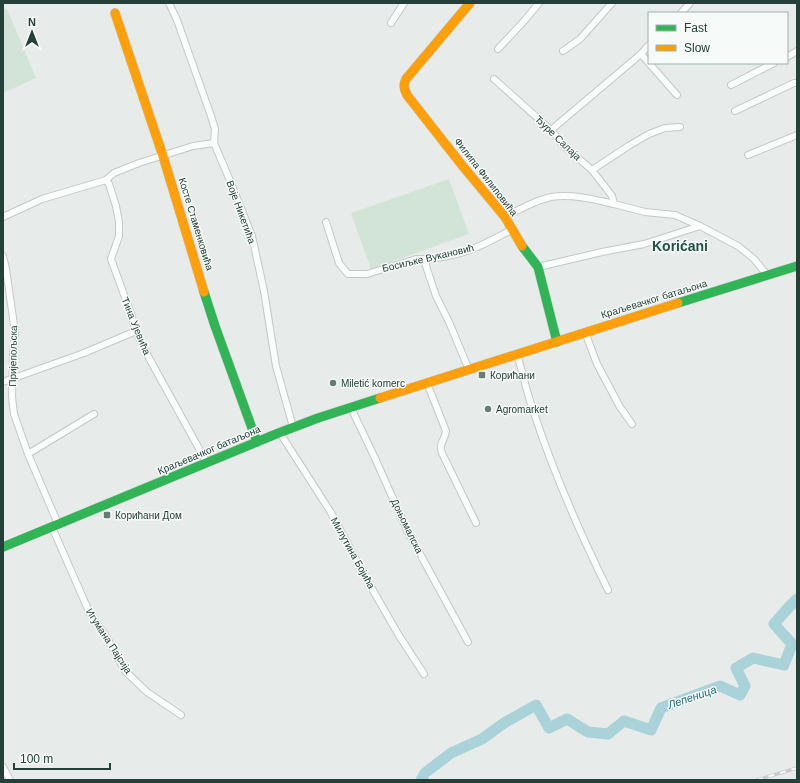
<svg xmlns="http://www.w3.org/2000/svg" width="800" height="783" font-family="Helvetica,sans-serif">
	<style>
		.green { fill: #d1e4d7 }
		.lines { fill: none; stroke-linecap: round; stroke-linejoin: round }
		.river { stroke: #a9d3d8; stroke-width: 11 }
		.street-casing { stroke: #c4c9c7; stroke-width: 8 }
		.fast-casing { stroke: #c3cac7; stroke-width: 10 }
		.slow-casing { stroke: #c3cac7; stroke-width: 10 }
		.street { stroke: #fbfcfc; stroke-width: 6 }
		.fast { stroke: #30b455; stroke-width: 9 }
		.slow { stroke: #ff9f0a; stroke-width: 9 }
		.rail-casing { stroke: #c8cccb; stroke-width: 3.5 }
		.rail { stroke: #f6faf8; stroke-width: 2; stroke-dasharray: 6; stroke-linecap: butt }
		.poi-dot { fill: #687c76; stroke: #f6faf8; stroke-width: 1.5 }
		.labels { text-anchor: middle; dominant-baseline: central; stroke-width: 3; stroke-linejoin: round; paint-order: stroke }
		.street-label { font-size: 10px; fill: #244038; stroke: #f6faf8 }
		.poi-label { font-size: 10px; fill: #244038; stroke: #f6faf8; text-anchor: start }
		.water-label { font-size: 11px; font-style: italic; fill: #1f6d7b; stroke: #f6faf8 }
		.district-label { font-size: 14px; font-weight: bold; fill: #205245; stroke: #f6faf8 }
	</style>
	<rect width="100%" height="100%" fill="#e7ecea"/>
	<!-- green -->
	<g class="green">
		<path d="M 3,8 L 7,9 L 36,78 L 3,93 Z"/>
		<path d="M 449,179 L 469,234 L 371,269 L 351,213 Z"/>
	</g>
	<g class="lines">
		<!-- river -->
		<path class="river" d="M 421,780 L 425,773 L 451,753 L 482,739 L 504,723 L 536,705 L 549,728 L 567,719 L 588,732 L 608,734 L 624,721 L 651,730 L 661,708 L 720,686 L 740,695 L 745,686 L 736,668 L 753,658 L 784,665 L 792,644 L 774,624 L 789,607 L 797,599"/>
		<!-- street casing -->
		<g class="street-casing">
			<g id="street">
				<path d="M 169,3 L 177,20 L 211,116 L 215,129 L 214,143 L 231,183 L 252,236 L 264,291 L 276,366 L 293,427"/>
				<path d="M 681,13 L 690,3"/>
				<path d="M 391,23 L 404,3"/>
				<path d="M 498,49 L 525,20 L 539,3"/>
				<path d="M 563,51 L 580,39 L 612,3"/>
				<path d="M 641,54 L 677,95"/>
				<path d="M 787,57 L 797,51"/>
				<path d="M 494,79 L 551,130 L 565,147 L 592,170 L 612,196 L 614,204 L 645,212 L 675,215 L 700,226 L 738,246 L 754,259 L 767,275"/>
				<path d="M 731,85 L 774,63"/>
				<path d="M 735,111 L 794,83 L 797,83"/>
				<path d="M 551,130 L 641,54 L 649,45"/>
				<path d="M 748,155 L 797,135"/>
				<path d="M 592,170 L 630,145 L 649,134 L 665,128 L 680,127"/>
				<path d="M 106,180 L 109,184 L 116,206 L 119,222 L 119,236 L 111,259 L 131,314 L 136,331 L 149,358 L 207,463"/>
				<path d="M 3,217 L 42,199 L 106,180 L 114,173 L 139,163 L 193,146 L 214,143"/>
				<path d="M 505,217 C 518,210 536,200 551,197 C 572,194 593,199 614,204"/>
				<path d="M 326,222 L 339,263 L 348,274 L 367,274 L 416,259 C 433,260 460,255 477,247 C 489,242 501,235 513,229"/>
				<path d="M 3,256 L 6,269 L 15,332 L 13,354 L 12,397 L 14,414 L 28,454 L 58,524"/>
				<path d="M 424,260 L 436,296 L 449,322 L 469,370"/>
				<path d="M 538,267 L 602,252 L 644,244 L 700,226"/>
				<path d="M 585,332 L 597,364 L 620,407 L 632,424"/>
				<path d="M 517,354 C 523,374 527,394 534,413 C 554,474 580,533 608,590"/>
				<path d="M 3,382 L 84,353 L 136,331"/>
				<path d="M 427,383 L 446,431 C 445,441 438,443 442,453 L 476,523"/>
				<path d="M 351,408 L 374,456 L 407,530 L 468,642"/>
				<path d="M 280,433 L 330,511 L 367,580 L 398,634 L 424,674"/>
				<path d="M 28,454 L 94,414"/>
				<path d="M 52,527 L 90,614 L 106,636 L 125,671 L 147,692 L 181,715"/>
				<path d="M 3,767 L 10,780"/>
			</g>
		</g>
		<!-- fast casing -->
		<g class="fast-casing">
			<g id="fast">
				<path d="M 522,246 L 538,267 L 557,342"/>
				<path d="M 204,292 L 215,326 L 257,442"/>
				<path d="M 678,303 L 797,266"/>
				<path d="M 3,547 L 276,434 L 318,418 L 380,398"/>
			</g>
		</g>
		<!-- slow casing -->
		<g class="slow-casing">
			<g id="slow">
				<path d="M 470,3 L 406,79 C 403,85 404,89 407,95 L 461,164 L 505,217 L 522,246"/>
				<path d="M 115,13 L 163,156 L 204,292"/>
				<path d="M 380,398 L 678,303"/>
			</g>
		</g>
		<!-- street -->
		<use href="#street" class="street"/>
		<!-- fast -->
		<use href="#fast" class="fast"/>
		<!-- slow -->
		<use href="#slow" class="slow"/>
		<!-- rail casing -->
		<g class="rail-casing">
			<path id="rail" d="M 757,780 L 797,768"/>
		</g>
		<!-- rail -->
		<use href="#rail" class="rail"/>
	</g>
	<!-- markers -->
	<g class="poi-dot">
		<rect x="478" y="371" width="8" height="8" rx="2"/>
		<circle cx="333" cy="383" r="4"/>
		<circle cx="488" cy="409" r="4"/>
		<rect x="103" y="511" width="8" height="8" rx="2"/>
	</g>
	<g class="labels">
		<!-- street labels -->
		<g class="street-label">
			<text transform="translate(558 138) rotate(44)">Ђуре Салаја</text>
			<text transform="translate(486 177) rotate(52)">Филипа Филиповића</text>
			<text transform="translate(241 212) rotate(70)">Воје Никетића</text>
			<text transform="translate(196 224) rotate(73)">Косте Стаменковића</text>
			<text transform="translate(428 258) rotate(-13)">Босиљке Вукановић</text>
			<text transform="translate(654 299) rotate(-17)">Краљевачког батаљона</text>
			<text transform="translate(136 326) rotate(68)">Тина Ујевића</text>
			<text transform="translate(13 356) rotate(-89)">Пријепољска</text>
			<text transform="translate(209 450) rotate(-23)">Краљевачког батаљона</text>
			<text transform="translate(407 526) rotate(64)">Доњомалска</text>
			<text transform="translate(353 553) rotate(61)">Милутина Бојића</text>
			<text transform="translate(109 641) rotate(57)">Игумана Пајсија</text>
		</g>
		<!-- poi labels -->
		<g class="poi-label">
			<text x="490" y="375">Корићани</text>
			<text x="341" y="383">Miletić komerc</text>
			<text x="496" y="409">Agromarket</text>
			<text x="115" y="515">Корићани Дом</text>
		</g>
		<!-- water labels -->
		<g class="water-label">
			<text transform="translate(692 697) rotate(-19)">Лепеница</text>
		</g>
		<!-- district labels -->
		<g class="district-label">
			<text x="680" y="246">Korićani</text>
		</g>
	</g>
	<!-- border -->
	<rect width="800" height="783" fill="none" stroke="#244038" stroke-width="8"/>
	<!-- legend -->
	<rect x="648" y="12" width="140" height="52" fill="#f6faf8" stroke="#a2b0ab"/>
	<rect x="656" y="25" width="20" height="6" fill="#30b455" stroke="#a2b0ab"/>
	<text x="684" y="32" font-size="12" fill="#244038">Fast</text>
	<rect x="656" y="45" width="20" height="6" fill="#ff9f0a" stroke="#a2b0ab"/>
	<text x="684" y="52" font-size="12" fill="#244038">Slow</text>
	<!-- north arrow -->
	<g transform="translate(32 32)" stroke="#f6faf8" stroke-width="3" paint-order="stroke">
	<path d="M0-3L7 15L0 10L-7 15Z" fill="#244038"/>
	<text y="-6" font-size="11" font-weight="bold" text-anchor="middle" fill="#244038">N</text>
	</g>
	<!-- scale -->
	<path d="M14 763v6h96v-6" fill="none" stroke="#244038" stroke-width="2"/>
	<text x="20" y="763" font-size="12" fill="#244038" stroke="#f6faf8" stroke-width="3" paint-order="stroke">100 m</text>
</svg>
